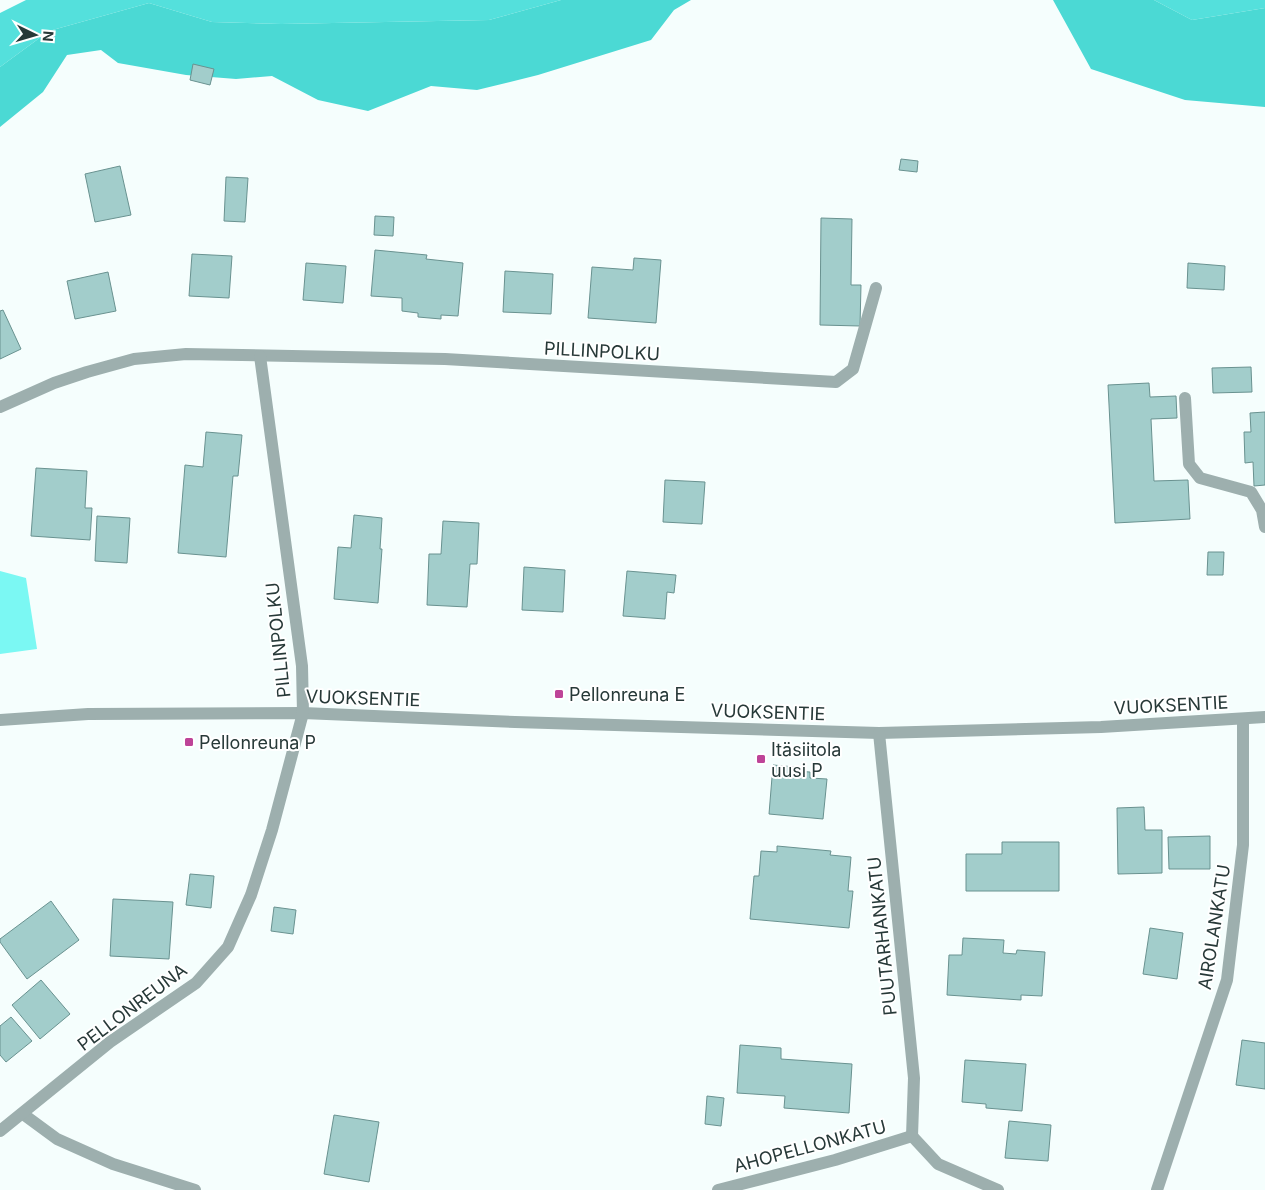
<svg xmlns="http://www.w3.org/2000/svg" width="1265" height="1190" font-family="Inter,sans-serif">
	<style>
		.green { fill: #7bf8f3 }
		.forest { fill: #54e0dc }
		.water { fill: #4bd9d4 }
		.building { fill: #a2cdcb; stroke: #699290 }
		.lines { fill: none; stroke-linecap: round; stroke-linejoin: round }
		.minor { stroke: #9dafae; stroke-width: 12 }
		.poi-dot { fill: #be4498; stroke: #fff; stroke-width: 2 }
		.labels { text-anchor: middle; dominant-baseline: central; stroke-width: 4; stroke-linejoin: round; paint-order: stroke }
		.street-label { font-size: 18px; fill: #273938; stroke: #fff }
		.poi-label { font-size: 18px; fill: #273938; stroke: #fff; text-anchor: start }
	</style>
	<rect width="100%" height="100%" fill="#f5fefd"/>
	<!-- green -->
	<path class="green" d="M 0,571 L 26,578 L 37,649 L 0,654 Z"/>
	<!-- forest -->
	<g class="forest">
		<path d="M 26,0 L 561,0 L 489,20 L 281,24 L 212,22 L 149,3 L 49,31 L 0,67 L 0,13 Z"/>
		<path d="M 1154,0 L 1265,0 L 1265,8 L 1192,20 Z"/>
	</g>
	<!-- water -->
	<g class="water">
		<path d="M 561,0 L 691,0 L 674,10 L 651,40 L 538,75 L 477,90 L 431,86 L 368,111 L 318,100 L 272,76 L 236,79 L 186,75 L 118,63 L 101,50 L 67,55 L 43,92 L 0,127 L 0,67 L 49,31 L 149,3 L 212,22 L 281,24 L 489,20 Z"/>
		<path d="M 1053,0 L 1154,0 L 1192,20 L 1265,8 L 1265,107 L 1185,100 L 1091,69 Z"/>
	</g>
	<!-- building -->
	<g class="building">
		<path d="M 193,64 L 214,69 L 210,85 L 190,80 Z"/>
		<path d="M 901,159 L 918,161 L 917,172 L 899,170 Z"/>
		<path d="M 120,166 L 131,215 L 95,222 L 85,174 Z"/>
		<path d="M 226,177 L 248,178 L 245,222 L 224,221 Z"/>
		<path d="M 375,216 L 394,217 L 393,236 L 374,235 Z"/>
		<path d="M 821,218 L 852,219 L 851,285 L 861,285 L 860,326 L 820,325 Z"/>
		<path d="M 375,250 L 427,255 L 426,259 L 463,263 L 458,316 L 441,315 L 441,319 L 418,317 L 418,313 L 402,311 L 402,298 L 371,296 Z"/>
		<path d="M 192,254 L 232,256 L 229,298 L 189,296 Z"/>
		<path d="M 634,258 L 661,260 L 656,323 L 588,318 L 592,267 L 633,270 Z"/>
		<path d="M 306,263 L 346,266 L 343,303 L 303,300 Z"/>
		<path d="M 1188,263 L 1225,266 L 1224,290 L 1187,288 Z"/>
		<path d="M 505,271 L 553,274 L 551,314 L 503,312 Z"/>
		<path d="M 108,272 L 116,311 L 75,319 L 67,281 Z"/>
		<path d="M 3,310 L 21,349 L 0,359 L 0,311 Z"/>
		<path d="M 1251,367 L 1252,392 L 1213,393 L 1212,368 Z"/>
		<path d="M 1149,383 L 1150,397 L 1176,396 L 1177,418 L 1151,419 L 1154,481 L 1188,480 L 1190,519 L 1115,523 L 1108,385 Z"/>
		<path d="M 1265,412 L 1265,485 L 1254,486 L 1253,462 L 1245,463 L 1244,432 L 1251,432 L 1250,413 Z"/>
		<path d="M 206,432 L 242,435 L 238,476 L 233,476 L 226,557 L 178,553 L 185,465 L 203,467 Z"/>
		<path d="M 36,468 L 87,471 L 85,508 L 92,508 L 90,540 L 31,536 Z"/>
		<path d="M 665,480 L 705,482 L 702,524 L 663,522 Z"/>
		<path d="M 354,515 L 382,518 L 380,549 L 382,549 L 378,603 L 334,599 L 338,547 L 351,548 Z"/>
		<path d="M 97,516 L 130,518 L 127,563 L 95,561 Z"/>
		<path d="M 443,521 L 479,523 L 477,564 L 470,564 L 467,607 L 427,605 L 429,554 L 441,554 Z"/>
		<path d="M 1208,552 L 1224,552 L 1223,575 L 1207,575 Z"/>
		<path d="M 524,567 L 565,570 L 563,612 L 522,610 Z"/>
		<path d="M 627,571 L 676,575 L 674,593 L 667,592 L 665,619 L 623,616 Z"/>
		<path d="M 773,765 L 795,767 L 794,771 L 810,772 L 810,778 L 827,779 L 823,819 L 769,814 Z"/>
		<path d="M 1144,807 L 1145,830 L 1162,830 L 1162,873 L 1118,874 L 1117,808 Z"/>
		<path d="M 1210,836 L 1210,869 L 1169,869 L 1168,837 Z"/>
		<path d="M 1002,842 L 1059,842 L 1059,891 L 966,891 L 966,854 L 1002,854 Z"/>
		<path d="M 777,846 L 831,851 L 830,855 L 851,857 L 848,891 L 853,891 L 849,928 L 750,919 L 754,876 L 759,876 L 761,851 L 777,852 Z"/>
		<path d="M 190,874 L 214,876 L 211,908 L 186,905 Z"/>
		<path d="M 113,899 L 173,902 L 169,959 L 110,956 Z"/>
		<path d="M 51,901 L 79,940 L 27,979 L 0,942 L 0,939 Z"/>
		<path d="M 274,907 L 296,910 L 293,934 L 271,931 Z"/>
		<path d="M 1150,928 L 1183,933 L 1177,979 L 1143,974 Z"/>
		<path d="M 963,938 L 1004,940 L 1003,953 L 1016,954 L 1017,950 L 1045,952 L 1042,996 L 1021,995 L 1021,1000 L 947,995 L 949,955 L 962,955 Z"/>
		<path d="M 41,980 L 70,1014 L 40,1039 L 12,1005 Z"/>
		<path d="M 11,1017 L 32,1041 L 6,1062 L 0,1055 L 0,1026 Z"/>
		<path d="M 1242,1040 L 1265,1043 L 1265,1089 L 1236,1085 Z"/>
		<path d="M 740,1045 L 781,1048 L 781,1059 L 852,1064 L 849,1113 L 784,1108 L 785,1096 L 737,1093 Z"/>
		<path d="M 965,1060 L 1026,1064 L 1022,1111 L 986,1108 L 986,1104 L 962,1102 Z"/>
		<path d="M 707,1096 L 724,1098 L 721,1126 L 705,1124 Z"/>
		<path d="M 334,1115 L 379,1122 L 369,1182 L 324,1174 Z"/>
		<path d="M 1009,1121 L 1051,1125 L 1048,1161 L 1005,1158 Z"/>
	</g>
	<g class="lines">
		<!-- minor -->
		<g class="minor">
			<path d="M 1185,398 L 1189,464 L 1200,478 L 1251,492 L 1262,510 L 1265,527"/>
			<path d="M 0,407 L 54,383 L 87,372 L 134,359 L 186,354 L 445,359 L 836,382 L 853,369 L 876,288"/>
			<path d="M 0,720 L 88,714 L 303,713 L 515,722 L 879,733 L 1101,727 L 1265,717"/>
			<path d="M 879,733 L 914,1078 L 912,1136"/>
			<path d="M 23,1114 L 57,1139 L 113,1164 L 195,1190"/>
			<path d="M 0,1131 L 110,1042 L 196,983 L 228,947 L 251,895 L 272,830 L 303,713 L 302,666 L 260,356"/>
			<path d="M 912,1136 L 938,1164 L 998,1190"/>
			<path d="M 718,1190 L 835,1160 L 912,1136"/>
			<path d="M 1157,1190 L 1227,980 L 1243,845 L 1243,719"/>
		</g>
	</g>
	<!-- markers -->
	<g class="poi-dot">
		<rect x="554" y="689" width="10" height="10" rx="2.5"/>
		<rect x="184" y="737" width="10" height="10" rx="2.5"/>
		<rect x="756" y="754" width="10" height="10" rx="2.5"/>
	</g>
	<g class="labels">
		<!-- street labels -->
		<g class="street-label">
			<text transform="translate(602 351) rotate(3)">PILLINPOLKU</text>
			<text transform="translate(278 640) rotate(-96)">PILLINPOLKU</text>
			<text transform="translate(363 698) rotate(2)">VUOKSENTIE</text>
			<text transform="translate(1171 705) rotate(-3)">VUOKSENTIE</text>
			<text transform="translate(768 712) rotate(2)">VUOKSENTIE</text>
			<text transform="translate(1214 927) rotate(-81)">AIROLANKATU</text>
			<text transform="translate(882 936) rotate(-96)">PUUTARHANKATU</text>
			<text transform="translate(132 1007) rotate(-37)">PELLONREUNA</text>
			<text transform="translate(810 1146) rotate(-15)">AHOPELLONKATU</text>
		</g>
		<!-- poi labels -->
		<g class="poi-label">
			<text x="569" y="694">Pellonreuna E</text>
			<text x="199" y="742">Pellonreuna P</text>
			<text x="771" y="749">Itäsiitola<tspan x="771" dy="21">uusi P</tspan></text>
		</g>
	</g>
	<!-- north arrow -->
	<g transform="translate(35 35) rotate(95)" stroke="#ffffff" stroke-width="4" paint-order="stroke">
	<path d="M0-4L9 19L0 12L-9 19Z" fill="#273938"/>
	<text y="-8" font-size="14" font-weight="bold" text-anchor="middle" fill="#273938">N</text>
	</g>
</svg>
